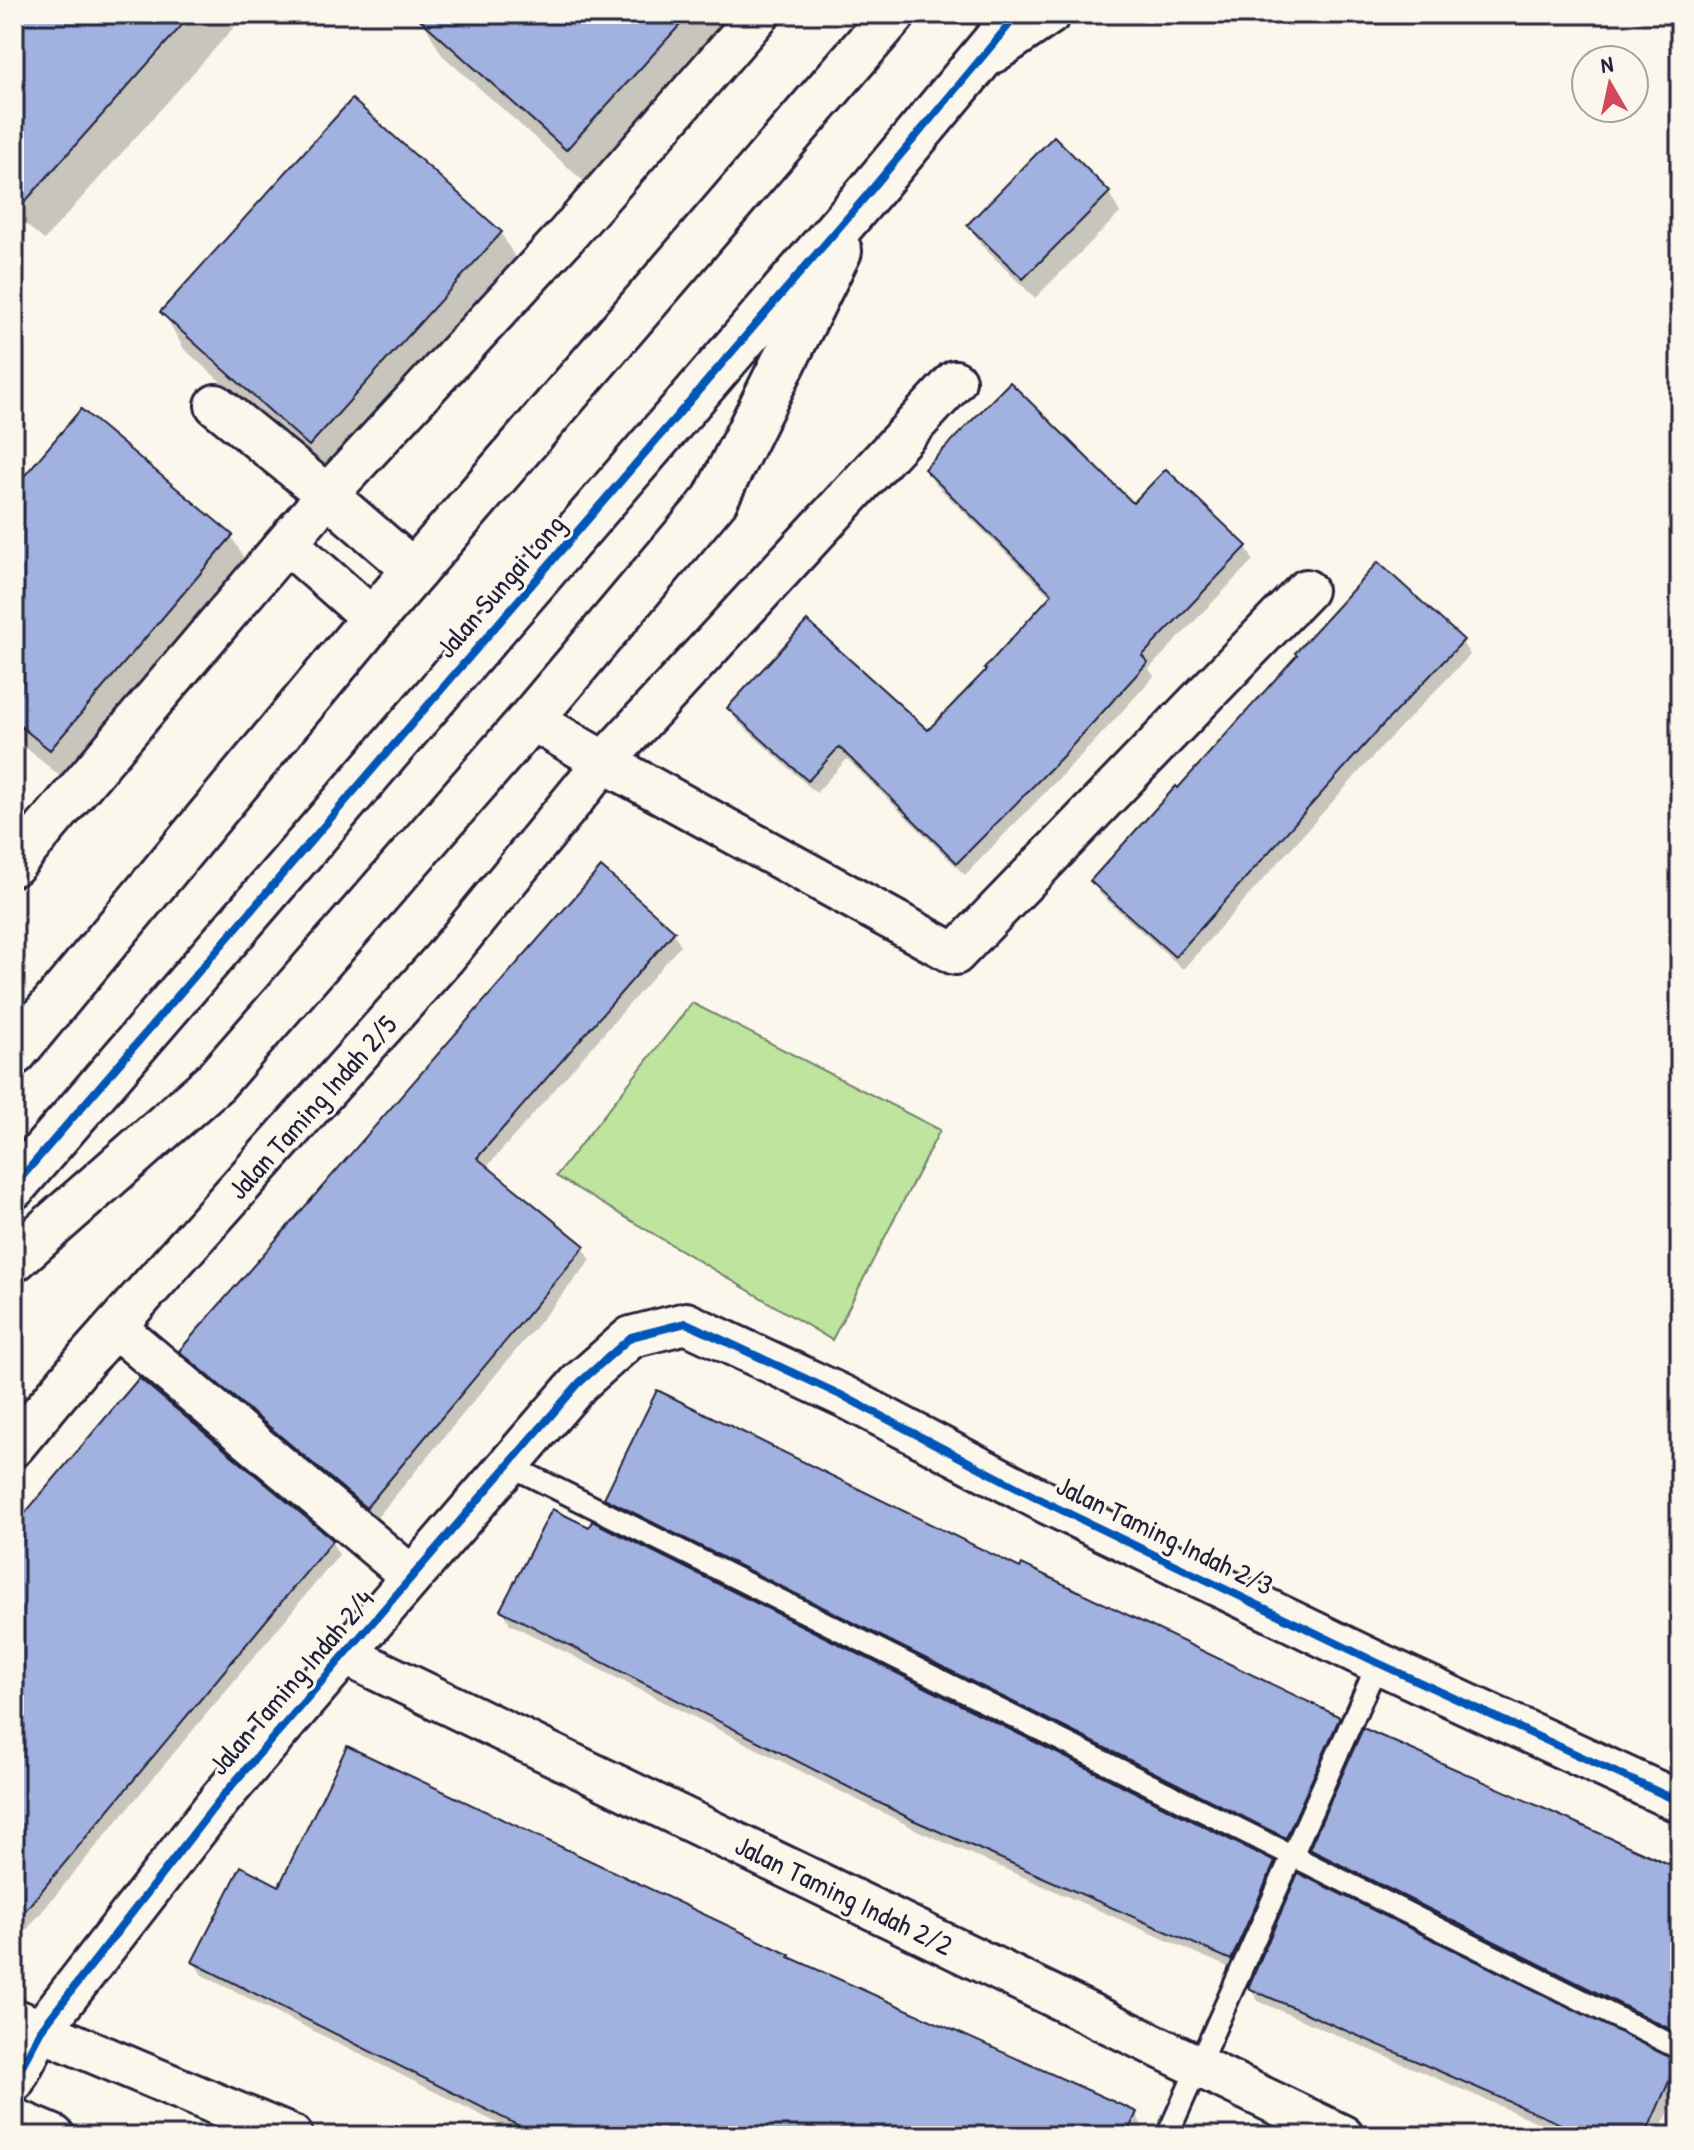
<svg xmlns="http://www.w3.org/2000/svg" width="1694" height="2150" font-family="'Patrick Hand',sans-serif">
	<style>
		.green { fill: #bfe49e; stroke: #70836c; stroke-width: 2 }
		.shadow { fill: #0003 }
		.building { fill: #a1b1e0; stroke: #22223b; stroke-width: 2 }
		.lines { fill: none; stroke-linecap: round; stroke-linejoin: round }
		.service-casing { stroke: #22223b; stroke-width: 26 }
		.minor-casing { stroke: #22223b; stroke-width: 46 }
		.tertiary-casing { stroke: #22223b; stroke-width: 50 }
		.service { stroke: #fbf7ec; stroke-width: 20 }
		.minor { stroke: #fbf7ec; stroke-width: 40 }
		.tertiary { stroke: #fbf7ec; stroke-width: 44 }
		.cycleway-casing { stroke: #fbf7ec; stroke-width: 13 }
		.cycleway { stroke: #0057b8; stroke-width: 8 }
		.labels { text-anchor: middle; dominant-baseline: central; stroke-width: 6; stroke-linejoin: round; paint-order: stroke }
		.street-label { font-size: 28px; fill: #22223b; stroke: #fbf7ec }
	</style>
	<rect width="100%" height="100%" fill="#fbf7ec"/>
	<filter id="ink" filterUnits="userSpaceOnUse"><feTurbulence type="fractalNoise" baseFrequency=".0125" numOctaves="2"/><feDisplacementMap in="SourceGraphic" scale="16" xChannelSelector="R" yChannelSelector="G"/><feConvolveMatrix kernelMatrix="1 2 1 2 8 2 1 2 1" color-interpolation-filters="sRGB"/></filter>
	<g filter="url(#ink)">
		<!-- green -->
		<path class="green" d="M 692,1003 L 940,1130 L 832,1340 L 556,1176 Z"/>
		<!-- shadow -->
		<g class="shadow">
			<path d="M 14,14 L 229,14 L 236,25 L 44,240 L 14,214 Z"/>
			<path d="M 425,14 L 745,14 L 589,186 L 442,55 L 421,18 Z"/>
			<path d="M 1109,193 L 1120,213 L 1035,298 L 981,245 L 969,225 Z"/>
			<path d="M 501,233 L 522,270 L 332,481 L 184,349 L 163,312 Z"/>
			<path d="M 927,469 L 1133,506 L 1246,547 L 1253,560 L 1149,669 L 1154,676 L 1097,739 L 965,875 L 847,759 L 816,793 L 737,721 L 729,708 L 928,732 L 988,671 L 1052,598 L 934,483 Z"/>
			<path d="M 14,491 L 231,536 L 253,573 L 72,786 L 14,738 Z"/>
			<path d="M 1462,642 L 1470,655 L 1386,742 L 1183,969 L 1100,894 L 1093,881 L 1178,791 Z"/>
			<path d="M 673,932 L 681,945 L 486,1168 L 583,1247 L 591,1260 L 375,1520 L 189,1364 L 181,1351 Z"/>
			<path d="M 606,1498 L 1021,1570 L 1338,1719 L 1346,1732 L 1293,1850 L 614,1511 Z"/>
			<path d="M 14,1530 L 331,1541 L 339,1555 L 14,1945 Z"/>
			<path d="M 503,1610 L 1274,1863 L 1281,1876 L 1239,1972 L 923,1833 L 510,1624 Z"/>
			<path d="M 1311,1849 L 1680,1872 L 1680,2043 L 1319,1863 Z"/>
			<path d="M 280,1888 L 791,1960 L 1136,2113 L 1143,2128 L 1156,2136 L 523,2136 L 202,1975 L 194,1962 Z"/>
			<path d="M 1250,1988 L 1676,2063 L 1680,2069 L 1680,2085 L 1658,2136 L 1569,2136 L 1258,2001 Z"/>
		</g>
		<!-- building -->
		<g class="building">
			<path d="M 14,14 L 192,14 L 14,214 Z"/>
			<path d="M 414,14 L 690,14 L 566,150 Z"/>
			<path d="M 352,99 L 502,232 L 309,446 L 160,312 Z"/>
			<path d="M 1054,136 L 1110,192 L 1023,279 L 967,225 Z"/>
			<path d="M 1010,382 L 1133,503 L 1166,469 L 1247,546 L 1142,656 L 1148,662 L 1061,758 L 957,863 L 839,747 L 808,781 L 727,708 L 807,621 L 928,730 L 986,670 L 984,669 L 1052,594 L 924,469 Z"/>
			<path d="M 81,409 L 233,535 L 50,750 L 14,721 L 14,488 Z"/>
			<path d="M 1378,562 L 1464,640 L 1379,729 L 1175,957 L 1090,881 L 1176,786 L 1178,788 L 1297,655 L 1295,653 Z"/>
			<path d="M 601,867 L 675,931 L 477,1158 L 585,1246 L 366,1508 L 179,1351 Z"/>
			<path d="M 139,1378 L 333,1540 L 14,1924 L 14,1526 Z"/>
			<path d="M 657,1390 L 1020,1568 L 1022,1564 L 1340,1717 L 1286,1838 L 604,1498 Z"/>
			<path d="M 552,1509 L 589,1527 L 592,1521 L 1275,1862 L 1231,1960 L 913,1820 L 500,1610 Z"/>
			<path d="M 1363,1728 L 1680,1869 L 1680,2034 L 1309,1849 Z"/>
			<path d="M 347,1746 L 790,1955 L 789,1957 L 1137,2112 L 1126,2136 L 539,2136 L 192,1962 L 241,1866 L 279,1886 Z"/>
			<path d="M 1298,1873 L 1678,2061 L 1645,2136 L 1588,2136 L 1248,1988 Z"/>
		</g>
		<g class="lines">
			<!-- service casing -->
			<g class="service-casing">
				<g id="service">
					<path d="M 509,1465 L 1680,2049"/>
					<path d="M 1167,2136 L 1378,1663"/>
				</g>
			</g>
			<!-- minor casing -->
			<g class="minor-casing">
				<g id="minor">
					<path d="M 994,52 L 1050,14"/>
					<path d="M 216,405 L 327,495 L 416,572"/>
					<path d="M 287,543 L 373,619"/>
					<path d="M 531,719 L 604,762 L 955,954 L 1306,590"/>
					<path d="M 14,865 L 327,495 L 565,237 L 759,14"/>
					<path d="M 115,1327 L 411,1576"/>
					<path d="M 14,1446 L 88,1357 L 444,958 L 604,762 L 955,381"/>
					<path d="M 344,1654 L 1343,2136"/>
					<path d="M 14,2019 L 292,2136"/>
					<path d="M 14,2081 L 41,2030 L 221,1798 L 579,1383 L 631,1337 L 686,1323 L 845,1397 L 1047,1503 L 1378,1663 L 1680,1802"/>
					<path d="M 14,2119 L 54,2136"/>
				</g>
			</g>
			<!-- tertiary casing -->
			<g class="tertiary-casing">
				<g id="tertiary">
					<path d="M 14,1053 L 373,619 L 893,14"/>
					<path d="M 14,1186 L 867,195 L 1018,14"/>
					<path d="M 14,1259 L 215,1082 L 531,719 L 715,500 L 839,251"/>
				</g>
			</g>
			<!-- service -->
			<use href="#service" class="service"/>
			<!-- minor -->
			<use href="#minor" class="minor"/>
			<!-- tertiary -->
			<use href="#tertiary" class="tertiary"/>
			<!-- cycleway casing -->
			<g class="cycleway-casing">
				<g id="cycleway">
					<path d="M 14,1186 L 867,195 L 1018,14"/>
					<path d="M 14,2081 L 41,2030 L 221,1798 L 579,1383 L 631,1337 L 686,1323 L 845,1397 L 1047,1503 L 1378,1663 L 1680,1802"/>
				</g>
			</g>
			<!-- cycleway -->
			<use href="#cycleway" class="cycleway"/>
		</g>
	</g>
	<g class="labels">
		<!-- street labels -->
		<g class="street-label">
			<text transform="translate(500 586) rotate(-49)">Jalan Sungai Long</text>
			<text transform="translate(312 1107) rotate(-48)">Jalan Taming Indah 2/5</text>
			<text transform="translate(1165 1535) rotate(26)">Jalan Taming Indah 2/3</text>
			<text transform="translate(291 1682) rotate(-49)">Jalan Taming Indah 2/4</text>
			<text transform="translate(844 1895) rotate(26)">Jalan Taming Indah 2/2</text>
		</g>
	</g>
	<!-- margin -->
	<rect width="1694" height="2150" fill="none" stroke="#fbf7ec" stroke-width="48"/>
	<rect x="24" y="24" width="1646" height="2102" fill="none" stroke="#22223b" stroke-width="3" filter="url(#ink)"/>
	<!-- north arrow -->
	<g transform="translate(1610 84) rotate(351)"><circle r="38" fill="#fbf7ec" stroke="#a4a2a5" stroke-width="2"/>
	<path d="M0-6L14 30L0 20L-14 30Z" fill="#d1495b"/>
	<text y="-12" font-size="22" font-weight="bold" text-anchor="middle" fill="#22223b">N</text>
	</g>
</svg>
